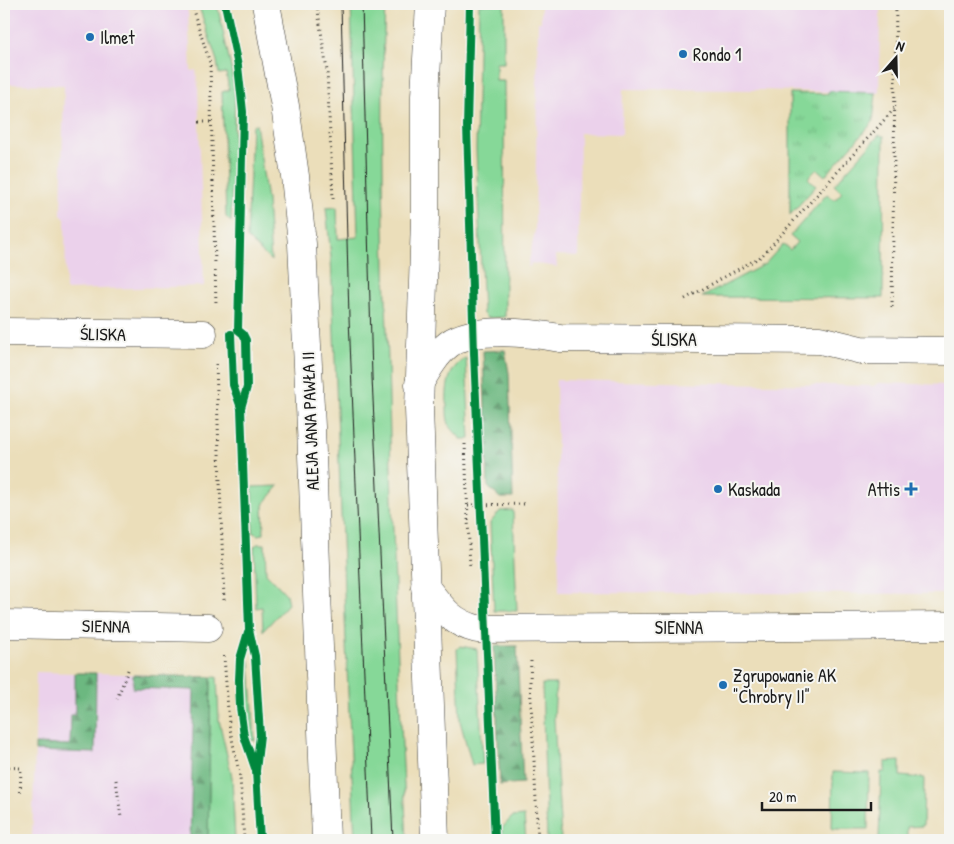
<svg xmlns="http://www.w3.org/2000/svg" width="954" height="844" font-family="'Patrick Hand',sans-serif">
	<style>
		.built { fill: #ebd1eb }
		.green { fill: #86d898; stroke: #517a5a }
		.forest { fill: url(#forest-firs); stroke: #446a4e }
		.park { fill: url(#park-tufts); stroke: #517a5a }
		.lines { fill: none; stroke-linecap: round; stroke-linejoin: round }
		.minor-casing { stroke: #3b3934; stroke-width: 29 }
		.major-casing { stroke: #3b3934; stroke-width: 29 }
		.path { stroke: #3b3934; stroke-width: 3; stroke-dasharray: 1 4; stroke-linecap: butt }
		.minor { stroke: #fff; stroke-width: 28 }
		.major { stroke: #fff; stroke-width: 28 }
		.tram { stroke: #1c1c1c; stroke-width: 1 }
		.cycleway-casing { stroke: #f6f6f2; stroke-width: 11 }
		.cycleway { stroke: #00873e; stroke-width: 8 }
		.poi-dot { fill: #1f6fb2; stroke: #f6f6f2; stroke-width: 2 }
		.labels { text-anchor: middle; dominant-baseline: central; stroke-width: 4; stroke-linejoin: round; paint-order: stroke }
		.poi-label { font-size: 18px; fill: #1c1c1c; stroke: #f6f6f2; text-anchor: start }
		.street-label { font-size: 18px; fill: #1c1c1c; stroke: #f6f6f2 }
	</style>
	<defs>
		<pattern id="forest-firs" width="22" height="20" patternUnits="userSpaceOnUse" patternTransform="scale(1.25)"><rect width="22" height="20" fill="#6cb880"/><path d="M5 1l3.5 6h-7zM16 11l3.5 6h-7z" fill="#589568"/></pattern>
		<pattern id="park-tufts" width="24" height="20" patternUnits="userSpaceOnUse" patternTransform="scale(1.25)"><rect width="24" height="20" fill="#86d898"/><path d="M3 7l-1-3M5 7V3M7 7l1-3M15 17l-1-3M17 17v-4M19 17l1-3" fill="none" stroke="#73b982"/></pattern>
	</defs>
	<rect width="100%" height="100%" fill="#f6f6f2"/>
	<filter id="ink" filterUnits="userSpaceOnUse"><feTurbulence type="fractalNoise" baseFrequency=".02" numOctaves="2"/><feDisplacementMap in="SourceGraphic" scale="10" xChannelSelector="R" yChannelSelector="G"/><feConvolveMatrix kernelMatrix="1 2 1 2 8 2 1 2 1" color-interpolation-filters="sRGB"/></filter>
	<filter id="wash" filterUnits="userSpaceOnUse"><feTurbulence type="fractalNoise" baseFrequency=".0096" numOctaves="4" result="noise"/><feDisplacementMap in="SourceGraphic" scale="20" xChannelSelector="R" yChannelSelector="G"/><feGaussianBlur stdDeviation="1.12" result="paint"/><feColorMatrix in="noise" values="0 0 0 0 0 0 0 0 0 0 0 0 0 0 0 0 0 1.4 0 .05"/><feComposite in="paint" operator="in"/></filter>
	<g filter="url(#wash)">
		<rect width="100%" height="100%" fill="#ebdeba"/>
		<!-- built -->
		<g class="built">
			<path d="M 4,4 L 184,4 L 188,12 L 191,71 L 196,70 L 198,86 L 204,286 L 66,290 L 65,219 L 61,215 L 64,85 L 4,84 Z"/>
			<path d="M 541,4 L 880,4 L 879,93 L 760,90 L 623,89 L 622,134 L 580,133 L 578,256 L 556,255 L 557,267 L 531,263 L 530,267 L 528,266 L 535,231 L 538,22 L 541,22 Z"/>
			<path d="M 556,380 L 874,386 L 878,383 L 950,385 L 950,594 L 559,592 Z"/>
			<path d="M 36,672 L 75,673 L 75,715 L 71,716 L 70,745 L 35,744 Z"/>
			<path d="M 96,673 L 211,677 L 208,840 L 32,840 L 35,751 L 95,752 Z"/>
		</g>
		<!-- green -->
		<g class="green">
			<path d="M 198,4 L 217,4 L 232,72 L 235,96 L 231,222 L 226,217 L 222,92 L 229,90 L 226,73 L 219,74 L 217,61 Z"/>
			<path d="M 351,4 L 385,4 C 380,123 384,242 388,361 C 392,521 398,681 407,840 L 355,840 L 348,693 L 331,257 L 326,208 L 337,207 L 338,239 L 358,237 Z"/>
			<path d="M 479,4 L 504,4 L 504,63 L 496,63 L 496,81 L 504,81 L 505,317 L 487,318 L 483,314 L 476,149 Z"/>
			<path d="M 256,124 L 267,200 L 271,261 L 247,238 L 252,126 Z"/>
			<path d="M 879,135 L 884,136 L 883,298 L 702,297 L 765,264 L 783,244 L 790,250 L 797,242 L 790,236 L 827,194 L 835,200 L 842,192 L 834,185 Z"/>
			<path d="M 466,358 L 470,439 L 461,439 C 457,434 451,429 449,424 C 447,419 447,413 447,408 C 446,389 447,368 466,358 Z"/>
			<path d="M 279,486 L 263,505 L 264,534 L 257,535 L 253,532 L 252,487 Z"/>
			<path d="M 513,510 L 517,611 L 494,611 L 490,523 L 500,511 Z"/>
			<path d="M 257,544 L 265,544 L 266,573 L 286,594 L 288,604 L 263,631 L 262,607 L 256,608 L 254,547 Z"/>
			<path d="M 460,646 L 477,649 L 483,764 L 472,765 L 460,721 L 457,649 Z"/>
			<path d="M 248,659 L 250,662 L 255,741 L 251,740 C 241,720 244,683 245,660 Z"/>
			<path d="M 211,677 L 217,677 L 219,720 L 232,777 L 235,840 L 208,840 Z"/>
			<path d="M 542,684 L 556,684 L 554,718 L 561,840 L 547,840 Z"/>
			<path d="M 900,761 L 900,776 L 924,778 L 923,826 L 907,827 L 907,840 L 879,840 L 881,772 L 885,772 L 885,762 Z"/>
			<path d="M 833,772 L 869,773 L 868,829 L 832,829 Z"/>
			<path d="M 524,816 L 526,840 L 502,840 L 502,828 L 512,817 Z"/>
		</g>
		<!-- forest -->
		<g class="forest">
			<path d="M 505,350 L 509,373 L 513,498 L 500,498 L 488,487 L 483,351 Z"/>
			<path d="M 496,646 L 517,646 L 523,783 L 500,785 L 494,648 Z"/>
			<path d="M 75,673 L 96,673 L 95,753 L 35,751 L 35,744 L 70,745 L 71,715 L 75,715 Z"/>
			<path d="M 133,675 L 211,677 L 208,840 L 190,840 L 194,690 L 133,688 Z"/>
		</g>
		<!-- park -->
		<path class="park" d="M 829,91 L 876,93 L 873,122 L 825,176 L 817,169 L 808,178 L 816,186 L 790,215 L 790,93 L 828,94 Z"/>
	</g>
	<g filter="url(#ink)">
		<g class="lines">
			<!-- minor casing -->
			<g class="minor-casing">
				<g id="minor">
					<path d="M 4,332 L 203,334"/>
					<path d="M 419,384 C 427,370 436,354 449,344 C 474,326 532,333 560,338 L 820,340 L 861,350 L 950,351"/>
					<path d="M 425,587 C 442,608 450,622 477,629 L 950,626"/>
					<path d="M 4,624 L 208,628"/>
				</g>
			</g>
			<!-- major casing -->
			<g class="major-casing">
				<g id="major">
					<path d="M 266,4 L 285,106 L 295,176 L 302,244 L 311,427 L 326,840"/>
					<path d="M 430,4 L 425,96 L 425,219 L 419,409 L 435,840"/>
				</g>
			</g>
			<!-- path -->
			<g class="path">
				<path d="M 191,4 L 210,63 L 216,305"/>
				<path d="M 317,4 L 327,71 L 333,199"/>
				<path d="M 199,122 L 213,122"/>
				<path d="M 685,299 L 762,256 L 894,109"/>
				<path d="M 892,307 L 896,4"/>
				<path d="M 216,364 L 224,600"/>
				<path d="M 465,444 L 470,568"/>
				<path d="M 468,505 L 526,504"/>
				<path d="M 224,656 L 229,724 L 240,777 L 244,840"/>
				<path d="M 531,661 L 530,681 L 538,840"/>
				<path d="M 117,699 L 128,670"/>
				<path d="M 4,767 L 21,768 L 20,796"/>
				<path d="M 116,780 L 121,817"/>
			</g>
			<!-- minor -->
			<use href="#minor" class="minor"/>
			<!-- major -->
			<use href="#major" class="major"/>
			<!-- tram -->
			<g class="tram">
				<path d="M 341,4 L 349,318 L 371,840"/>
				<path d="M 362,4 L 372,377 L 393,840"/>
			</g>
			<!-- cycleway casing -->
			<g class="cycleway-casing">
				<g id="cycleway">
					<path d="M 225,4 L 238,66 L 243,112 L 238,330 L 243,334 L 246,340 L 247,387 L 241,408"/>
					<path d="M 470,4 L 467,126 L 474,353 L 495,840"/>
					<path d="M 231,334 L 233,385 L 241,408 L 249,629 L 255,656 L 260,735 L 256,771 L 260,840"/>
					<path d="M 248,632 L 240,659 L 239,680 L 240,707 L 244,736 L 255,768"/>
				</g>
			</g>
			<!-- cycleway -->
			<use href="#cycleway" class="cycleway"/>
		</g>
	</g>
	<!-- markers -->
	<g class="poi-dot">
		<circle cx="90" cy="37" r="5"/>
		<circle cx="683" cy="54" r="5"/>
		<circle cx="718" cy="489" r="5"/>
		<path d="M908.5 481.5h5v5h5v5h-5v5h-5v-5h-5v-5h5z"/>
		<circle cx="723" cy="685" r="5"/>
	</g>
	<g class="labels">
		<!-- poi labels -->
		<g class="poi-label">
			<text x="100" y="37">Ilmet</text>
			<text x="693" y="54">Rondo 1</text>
			<text x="728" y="489">Kaskada</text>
			<text x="900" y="489" text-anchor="end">Attis</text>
			<text x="733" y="675">Zgrupowanie AK<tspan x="733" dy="21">"Chrobry II"</tspan></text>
		</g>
		<!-- street labels -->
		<g class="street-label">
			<text transform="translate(103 334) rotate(1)">ŚLISKA</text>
			<text x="674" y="339">ŚLISKA</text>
			<text transform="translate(310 421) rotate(-92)">ALEJA JANA PAWŁA II</text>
			<text transform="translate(106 626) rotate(1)">SIENNA</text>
			<text x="679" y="627">SIENNA</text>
		</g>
	</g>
	<!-- margin -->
	<rect width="954" height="844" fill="none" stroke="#f6f6f2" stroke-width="20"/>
	<!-- north arrow -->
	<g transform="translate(896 58) rotate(20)" stroke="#f6f6f2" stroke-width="4" paint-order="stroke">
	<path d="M0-4L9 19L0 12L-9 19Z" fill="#1c1c1c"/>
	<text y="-8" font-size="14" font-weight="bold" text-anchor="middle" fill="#1c1c1c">N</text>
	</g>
	<!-- scale -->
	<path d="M762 802v8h109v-8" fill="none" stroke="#1c1c1c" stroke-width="2.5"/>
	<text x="769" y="802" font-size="15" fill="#1c1c1c" stroke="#f6f6f2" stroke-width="4" paint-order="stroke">20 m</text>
</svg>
